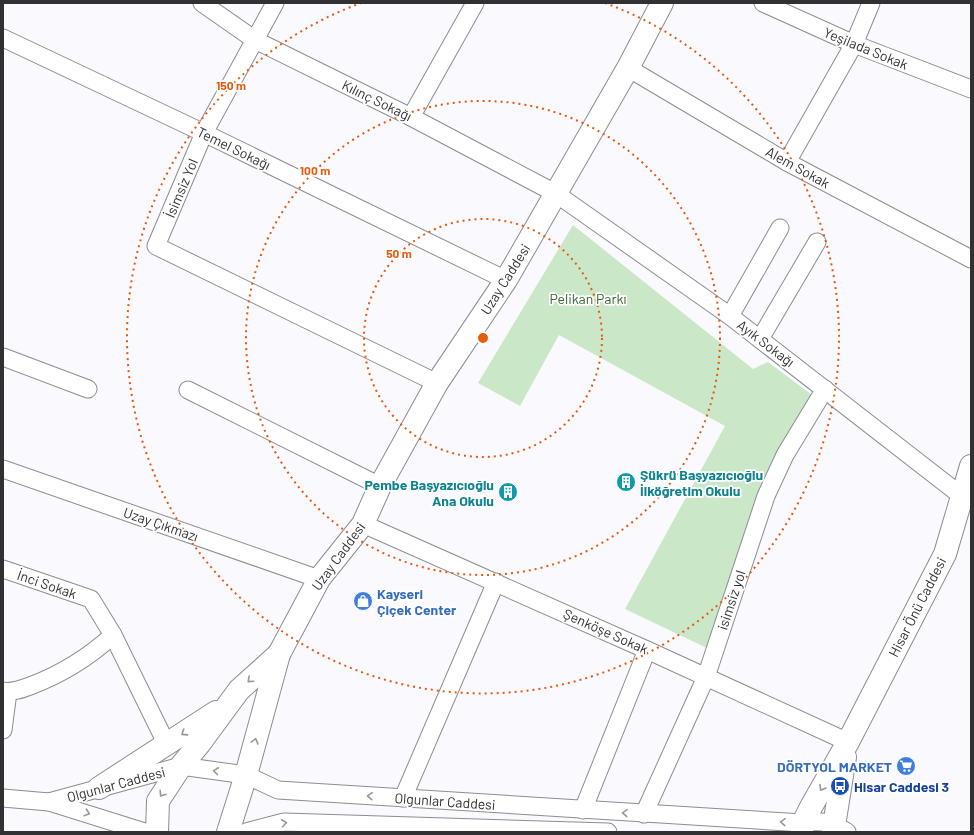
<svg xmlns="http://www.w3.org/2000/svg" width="974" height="835" font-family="Barlow,sans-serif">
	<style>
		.green { fill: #cae7c7 }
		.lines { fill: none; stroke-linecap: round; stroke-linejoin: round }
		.minor-casing { stroke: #8d8c92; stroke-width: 19 }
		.secondary-casing { stroke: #8d8c92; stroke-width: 24 }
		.minor { stroke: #fff; stroke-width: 17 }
		.secondary { stroke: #fff; stroke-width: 22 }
		.oneway { stroke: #989899 }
		.ring { fill: none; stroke: #e8590c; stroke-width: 2; stroke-dasharray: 2 4 }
		.labels { text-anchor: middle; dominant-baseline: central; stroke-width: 3.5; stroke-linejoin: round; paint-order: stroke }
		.street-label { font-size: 14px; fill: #313033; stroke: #fff }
		.park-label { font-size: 14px; fill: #356430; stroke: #fff }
		.culture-label { font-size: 14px; font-weight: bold; fill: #0d838f; stroke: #fff; text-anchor: start }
		.shop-label { font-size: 14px; font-weight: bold; fill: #366cbe; stroke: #fff; text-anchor: start }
		.transit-label { font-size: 14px; font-weight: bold; fill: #164399; stroke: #fff; text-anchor: start }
		.centre { fill: #e8590c; stroke: #fff; stroke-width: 2 }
		.ring-label { font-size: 12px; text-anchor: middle; font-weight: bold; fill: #e8590c; stroke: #fff; stroke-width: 3.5; stroke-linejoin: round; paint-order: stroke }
	</style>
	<rect width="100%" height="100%" fill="#faf9fe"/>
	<!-- green -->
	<path class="green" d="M 573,225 L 753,369 L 768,362 L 816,398 L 709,649 L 625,609 L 725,426 L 559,335 L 520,406 L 478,383 Z"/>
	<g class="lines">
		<!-- minor casing -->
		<g class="minor-casing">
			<g id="minor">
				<path d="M 202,3 L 255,40 L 411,117 L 555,193 L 730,316 L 963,497 L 971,500"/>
				<path d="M 275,3 L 204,133 L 156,246 L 437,383"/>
				<path d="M 763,3 L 854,44 L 971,89"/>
				<path d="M 3,38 L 204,133 L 506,280"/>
				<path d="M 628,68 L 787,162 L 971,259"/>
				<path d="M 411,117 L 475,3"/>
				<path d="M 787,162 L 854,44 L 871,3"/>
				<path d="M 730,316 L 780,228"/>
				<path d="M 760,339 L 817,242"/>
				<path d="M 3,357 L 88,389"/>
				<path d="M 188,390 L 380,486"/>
				<path d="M 3,469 L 319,579"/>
				<path d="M 363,524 L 647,650 L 848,742"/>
				<path d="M 3,569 L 91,599 L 113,635 L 167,745"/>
				<path d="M 3,691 C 11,693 22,689 30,686 C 62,674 88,658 113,635"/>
				<path d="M 3,730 L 8,692"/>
				<path d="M 3,798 L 49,802 L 145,832"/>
				<path d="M 403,798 L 496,582"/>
				<path d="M 49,802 L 181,766 L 246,775 L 278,790 L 803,823 C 822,820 831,822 847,832"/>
				<path d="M 583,810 L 647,650"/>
				<path d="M 644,814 L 706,677 L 766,496 L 785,455 L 825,389"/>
				<path d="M 246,832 L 284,822 L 608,832"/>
			</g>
		</g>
		<!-- secondary casing -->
		<g class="secondary-casing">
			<g id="secondary">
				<path d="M 279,654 L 319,579 L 363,524 L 380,486 L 437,383 L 506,280 L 628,68 L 662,3"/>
				<path d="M 99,788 L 216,712"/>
				<path d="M 157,832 L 158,801 L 181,766 L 200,743 L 239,690 L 279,654 L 246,775 L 228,832"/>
				<path d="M 802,832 L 803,823 L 811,807 L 848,742 L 945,554 L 971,466"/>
				<path d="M 833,832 L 845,757"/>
			</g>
		</g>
		<!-- minor -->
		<use href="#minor" class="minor"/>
		<!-- secondary -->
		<use href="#secondary" class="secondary"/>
	</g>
	<!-- one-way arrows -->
	<defs><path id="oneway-chevron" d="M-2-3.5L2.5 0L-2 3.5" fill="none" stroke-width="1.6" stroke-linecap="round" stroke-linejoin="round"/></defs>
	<g class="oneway">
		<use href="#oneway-chevron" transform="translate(250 680) rotate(138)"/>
		<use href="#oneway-chevron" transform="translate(184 733) rotate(147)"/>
		<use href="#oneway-chevron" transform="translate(255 741) rotate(-75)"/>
		<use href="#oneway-chevron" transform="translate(216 771) rotate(-172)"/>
		<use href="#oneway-chevron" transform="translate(822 788) rotate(120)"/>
		<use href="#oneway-chevron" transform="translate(162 794) rotate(123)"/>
		<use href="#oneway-chevron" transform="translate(370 796) rotate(-176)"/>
		<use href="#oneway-chevron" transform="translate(87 813) rotate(18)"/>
		<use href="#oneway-chevron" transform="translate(625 813) rotate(-177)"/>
		<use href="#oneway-chevron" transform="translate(783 822) rotate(-177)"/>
		<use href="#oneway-chevron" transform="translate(284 823) rotate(-8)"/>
	</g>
	<!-- distance rings -->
	<g class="ring">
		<circle cx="483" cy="338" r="119"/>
		<circle cx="483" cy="338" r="237"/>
		<path d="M605 3A356 356 0 1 1 361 3"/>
	</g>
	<!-- icons -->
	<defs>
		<g id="building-disc" transform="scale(1)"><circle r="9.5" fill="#0f9aa8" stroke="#fff"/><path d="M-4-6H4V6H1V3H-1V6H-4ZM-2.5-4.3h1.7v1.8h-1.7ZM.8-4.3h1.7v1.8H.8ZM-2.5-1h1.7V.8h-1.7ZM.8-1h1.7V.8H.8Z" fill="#fff"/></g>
		<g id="shop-disc" transform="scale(1)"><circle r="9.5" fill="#3f7fe0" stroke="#fff"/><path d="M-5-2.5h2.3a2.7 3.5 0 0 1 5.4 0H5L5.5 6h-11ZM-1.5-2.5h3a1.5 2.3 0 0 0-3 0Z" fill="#fff"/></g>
		<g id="supermarket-disc" transform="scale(1)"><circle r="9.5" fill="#3f7fe0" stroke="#fff"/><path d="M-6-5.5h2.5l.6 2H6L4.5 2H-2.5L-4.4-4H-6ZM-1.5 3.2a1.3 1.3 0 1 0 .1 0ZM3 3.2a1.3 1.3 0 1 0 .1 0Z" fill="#fff"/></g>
		<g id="bus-disc" transform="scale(1)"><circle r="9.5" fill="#1a4fb4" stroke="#fff"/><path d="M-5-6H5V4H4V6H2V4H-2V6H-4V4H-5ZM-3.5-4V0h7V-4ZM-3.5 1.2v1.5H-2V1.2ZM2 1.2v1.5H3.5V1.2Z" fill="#fff"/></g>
	</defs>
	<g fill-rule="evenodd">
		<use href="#building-disc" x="626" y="482"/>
		<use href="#building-disc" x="508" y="492"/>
		<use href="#shop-disc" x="363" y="601"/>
		<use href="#supermarket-disc" x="906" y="766"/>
		<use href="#bus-disc" x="840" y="786"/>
	</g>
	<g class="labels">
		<!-- street labels -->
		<g class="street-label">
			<text transform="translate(866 48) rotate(22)">Yeşilada Sokak</text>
			<text transform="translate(377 100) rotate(26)">Kılınç Sokağı</text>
			<text transform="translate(234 148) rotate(26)">Temel Sokağı</text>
			<text transform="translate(798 167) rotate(29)">Alem Sokak</text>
			<text transform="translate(181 188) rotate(-67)">İsimsiz Yol</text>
			<text transform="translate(505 279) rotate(-58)">Uzay Caddesi</text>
			<text transform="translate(766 343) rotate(37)">Ayık Sokağı</text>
			<text transform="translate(161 524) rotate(19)">Uzay Çıkmazı</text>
			<text transform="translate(338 556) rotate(-54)">Uzay Caddesi</text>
			<text transform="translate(47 584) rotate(19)">İnci Sokak</text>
			<text transform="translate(731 600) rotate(-72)">isimsiz yol</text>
			<text transform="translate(917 607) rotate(-63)">Hisar Önü Caddesi</text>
			<text transform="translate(606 631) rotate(24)">Şenköşe Sokak</text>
			<text transform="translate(116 784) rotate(-15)">Olgunlar Caddesi</text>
			<text transform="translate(445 801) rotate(4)">Olgunlar Caddesi</text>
		</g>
		<!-- park labels -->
		<g class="park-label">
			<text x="588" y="298">Pelikan Parkı</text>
		</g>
		<!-- culture labels -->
		<g class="culture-label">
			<text x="640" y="474">Şükrü Başyazıcıoğlu<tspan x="640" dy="16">İlköğretim Okulu</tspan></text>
			<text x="494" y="484" text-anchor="end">Pembe Başyazıcıoğlu<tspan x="494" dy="16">Ana Okulu</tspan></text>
		</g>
		<!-- shop labels -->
		<g class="shop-label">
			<text x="377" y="593">Kayseri<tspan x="377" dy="16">Çiçek Center</tspan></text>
			<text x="892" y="766" text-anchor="end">DÖRTYOL MARKET</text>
		</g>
		<!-- transit labels -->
		<g class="transit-label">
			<text x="854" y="786">Hisar Caddesi 3</text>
		</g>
	</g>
	<circle cx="483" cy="338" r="6" class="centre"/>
	<g class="ring-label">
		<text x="231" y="90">150 m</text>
		<text x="315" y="175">100 m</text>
		<text x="399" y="258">50 m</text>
	</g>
	<!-- border -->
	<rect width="974" height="835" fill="none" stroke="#313033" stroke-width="8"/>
</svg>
